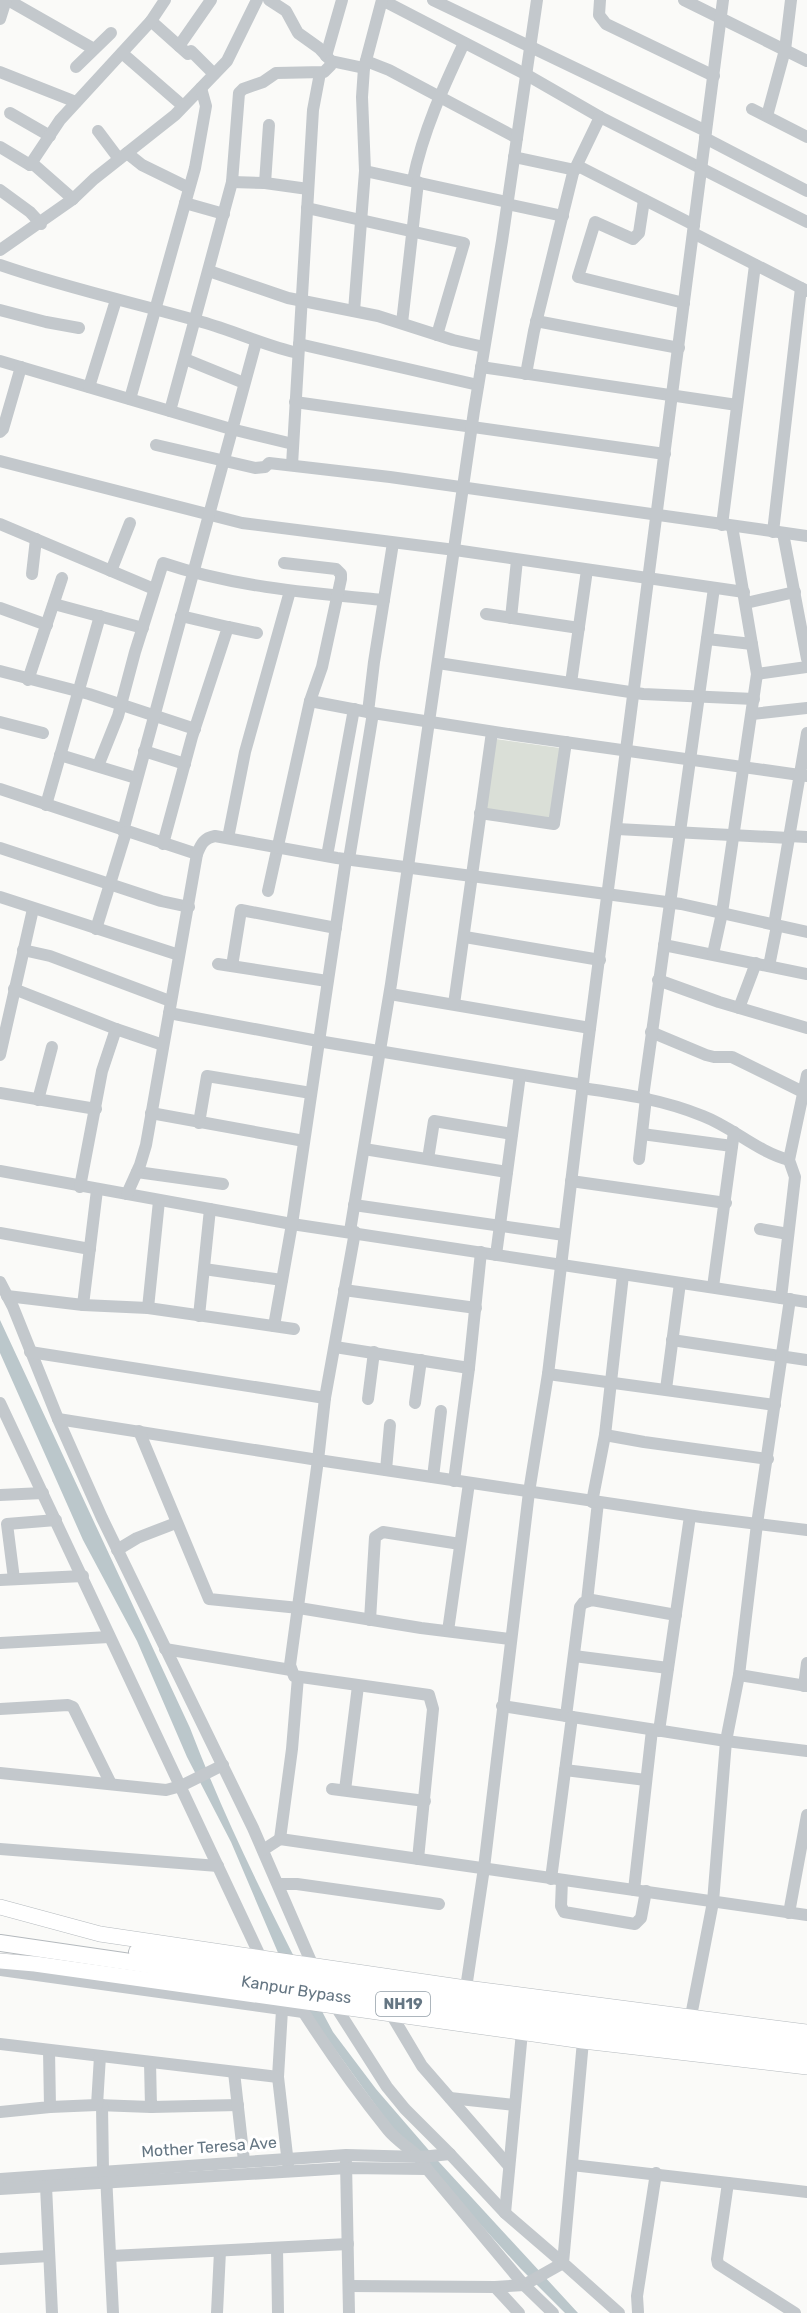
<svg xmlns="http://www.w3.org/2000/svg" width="807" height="2313" font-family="Rubik,sans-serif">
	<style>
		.green { fill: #dadfd7 }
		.water { fill: #bbc7cb }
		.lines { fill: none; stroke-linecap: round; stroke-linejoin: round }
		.major-casing { stroke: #b5babe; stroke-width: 16 }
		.highway-casing { stroke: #b4b9bd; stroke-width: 18 }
		.minor { stroke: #c3c8cc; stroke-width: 12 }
		.major { stroke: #fff; stroke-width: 15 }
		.highway { stroke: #fff; stroke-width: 16 }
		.labels { text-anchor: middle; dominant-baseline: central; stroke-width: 6; stroke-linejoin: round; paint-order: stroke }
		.shield { fill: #fff; stroke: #939fa8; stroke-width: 1.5 }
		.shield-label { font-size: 15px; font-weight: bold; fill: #657683 }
		.street-label { font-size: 16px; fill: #657683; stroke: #fff }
	</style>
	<rect width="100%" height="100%" fill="#fafaf8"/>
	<!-- green -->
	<path class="green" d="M 496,739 L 560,748 L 550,819 L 486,809 Z"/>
	<!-- water -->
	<path class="water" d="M 0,1320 L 190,1728 C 228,1828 277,1924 326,2019 L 333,2032 L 376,2089 L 439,2162 L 578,2313 L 565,2313 L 521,2269 L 390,2125 L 310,2015 L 279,1955 L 231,1842 L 187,1757 L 137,1641 L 83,1540 L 0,1353 Z"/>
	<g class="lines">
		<!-- major casing -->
		<g class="major-casing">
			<g id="major">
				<path d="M 0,1907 L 100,1934 L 466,1988 L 807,2032"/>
				<path d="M 0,1961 L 35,1964 L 583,2041 L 807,2067"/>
			</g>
		</g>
		<!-- highway casing -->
		<g class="highway-casing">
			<g id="highway">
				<path id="s1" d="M 0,1943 L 137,1963 L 325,1994 L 807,2057"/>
				<path d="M 137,1952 L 346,1984 L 807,2045"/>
			</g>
		</g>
		<!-- minor -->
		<g class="minor">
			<path d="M 8,0 L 94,49"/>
			<path d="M 269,0 L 286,11 L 298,33 L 319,48 L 331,61 L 364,68"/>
			<path d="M 382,0 L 527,75 L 600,117"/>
			<path d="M 433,0 L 706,131"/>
			<path d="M 600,0 L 599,15 L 606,24 L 714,76"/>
			<path d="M 684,0 L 807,61"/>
			<path d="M 0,19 L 6,0"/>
			<path d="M 151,21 L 188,54"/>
			<path d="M 179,46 L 211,0"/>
			<path d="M 191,51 L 214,74"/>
			<path d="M 122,53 L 183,106"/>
			<path d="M 326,56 L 342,0"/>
			<path d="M 366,61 L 389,70 L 517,138"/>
			<path d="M 76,67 L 111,33"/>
			<path d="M 0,72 L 76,102"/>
			<path d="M 752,109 L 807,137"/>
			<path d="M 10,113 L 50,136"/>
			<path d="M 767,116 L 785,50 L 791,0"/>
			<path d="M 98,131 L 119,159"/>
			<path d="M 705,138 L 807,191"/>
			<path d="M 0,147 L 30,165 L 60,120 L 151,21 L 165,0"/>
			<path d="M 127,153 L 142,165 L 189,188"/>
			<path d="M 514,157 L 575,170"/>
			<path d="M 30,165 L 32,163 L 73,199"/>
			<path d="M 578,166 L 694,225"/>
			<path d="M 365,171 L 507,202"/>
			<path d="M 413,180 C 423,131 443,88 464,43"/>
			<path d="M 232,182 L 265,183 L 308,189"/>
			<path d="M 265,183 L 269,125"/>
			<path d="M 0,190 L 30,212 L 41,224"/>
			<path d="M 644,200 L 639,233 L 633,239 L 595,222 L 578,277 L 684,303"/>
			<path d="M 185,203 L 224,214"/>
			<path d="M 507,204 L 563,216"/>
			<path d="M 307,208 L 464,243 L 437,335"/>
			<path d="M 693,233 L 807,291"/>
			<path d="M 0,250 L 73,199 L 94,179 L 175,115 L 227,61 L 257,0"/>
			<path d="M 0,265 C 66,288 135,303 202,322 C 235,331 265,346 298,353"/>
			<path d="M 209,271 L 288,298 L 378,316 L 453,340 L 484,347"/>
			<path d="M 0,310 L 46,322 L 79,328"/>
			<path d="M 354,311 L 365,171 L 362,97 L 364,68 L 382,0"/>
			<path d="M 536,321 L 679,348"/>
			<path d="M 402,323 L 418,182"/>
			<path d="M 299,344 L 478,385"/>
			<path d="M 185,359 L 244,383"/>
			<path d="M 0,361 L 231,429 L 293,444"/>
			<path d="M 481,367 L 737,405"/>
			<path d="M 526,374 L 534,331 L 573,173 L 600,117 L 807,222"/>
			<path d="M 89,387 L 116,300"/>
			<path d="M 130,399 L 195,168 L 206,106 L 201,88"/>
			<path d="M 295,402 L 665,454"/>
			<path d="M 170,411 L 232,182 L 239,93 L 243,89 L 263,82 L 276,73 L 324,72 L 331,65 L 331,61"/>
			<path d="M 0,432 L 3,429 L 21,367"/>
			<path d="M 156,445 L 255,468 L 265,467 L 269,463 L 390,477 L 807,536"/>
			<path d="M 0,461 L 242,523 L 455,550 L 744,592"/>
			<path d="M 292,465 L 313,110 L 320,73"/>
			<path d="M 0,524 L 154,589"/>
			<path d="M 722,525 L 755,265"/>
			<path d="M 773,532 L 801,288"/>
			<path d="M 783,533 L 807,659"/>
			<path d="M 111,571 L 130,523"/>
			<path d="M 32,574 L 36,539"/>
			<path d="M 746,603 L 795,592"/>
			<path d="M 54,604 L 143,628"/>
			<path d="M 0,608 L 47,625"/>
			<path d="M 486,614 L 579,628"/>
			<path d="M 511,618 L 517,560"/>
			<path d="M 228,627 L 257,633"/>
			<path d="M 707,639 L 752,644"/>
			<path d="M 438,663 L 643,694 L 754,699"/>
			<path d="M 0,671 L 89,694 L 195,729"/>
			<path d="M 757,674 L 807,667"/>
			<path d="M 28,680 L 62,578"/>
			<path d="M 571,683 L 587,570"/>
			<path d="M 310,701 L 373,713 L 515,735 L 807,776"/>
			<path d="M 368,712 L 374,662 L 393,543"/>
			<path d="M 752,714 L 807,708"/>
			<path d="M 0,722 L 43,733"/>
			<path d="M 144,751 L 185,764"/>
			<path d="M 60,755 L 136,778"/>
			<path d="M 98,766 L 118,716 L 135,652 L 163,563 C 234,587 310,593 384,600"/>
			<path d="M 0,789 L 197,854"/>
			<path d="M 46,805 L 100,616"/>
			<path d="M 480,813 L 554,824 L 566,742"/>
			<path d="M 617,829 L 789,838"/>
			<path d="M 123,831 L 256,342"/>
			<path d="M 789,836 L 807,837"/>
			<path d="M 228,838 L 245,752 L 290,591"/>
			<path d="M 163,844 L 192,737 L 228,627 L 181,616"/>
			<path d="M 0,848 L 161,901 L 189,907"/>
			<path d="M 327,856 L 354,709"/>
			<path d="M 349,859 L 373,713"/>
			<path d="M 268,891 L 310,701 L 322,667 L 341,579 L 341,574 L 336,569 L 284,563"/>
			<path d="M 0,897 L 179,955"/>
			<path d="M 774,925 L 807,733"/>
			<path d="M 96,929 L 126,832"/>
			<path d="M 465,937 L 600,960"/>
			<path d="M 664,945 L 807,974"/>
			<path d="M 23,950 L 50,956 L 170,1001"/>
			<path d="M 713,954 L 722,913 L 757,674 L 732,526"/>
			<path d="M 218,964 L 327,981"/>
			<path d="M 232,966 L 241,910 L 336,928"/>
			<path d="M 769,966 L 777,926"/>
			<path d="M 658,980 L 719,1002 L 807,1028"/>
			<path d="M 14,989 L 116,1029 L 163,1045"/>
			<path d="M 390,994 L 590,1028"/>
			<path d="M 454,1004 L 492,732"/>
			<path d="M 739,1008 L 756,963"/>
			<path d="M 169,1013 L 318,1041 L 583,1085"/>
			<path d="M 651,1032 L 706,1055 L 714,1057 L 732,1057 L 803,1092"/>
			<path d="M 0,1055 L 33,909"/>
			<path d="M 582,1088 C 624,1094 664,1100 703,1116 C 734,1128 756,1151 789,1160"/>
			<path d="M 0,1093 L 96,1109"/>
			<path d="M 643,1097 L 714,588"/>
			<path d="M 38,1100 L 52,1047"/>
			<path d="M 151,1113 L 304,1141"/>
			<path d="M 199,1123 L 207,1076 L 311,1093"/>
			<path d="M 642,1134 L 732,1146"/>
			<path d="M 364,1149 L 507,1172"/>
			<path d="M 428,1159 L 434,1121 L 512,1134"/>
			<path d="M 639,1159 L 646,1098"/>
			<path d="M 0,1171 L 292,1224 L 807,1302"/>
			<path d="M 137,1172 L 223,1184"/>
			<path d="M 571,1181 L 726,1203"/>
			<path d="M 80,1187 L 102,1071 L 116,1029"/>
			<path d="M 127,1194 L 140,1165 L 146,1145 L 197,854 C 201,844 204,838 215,836 L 337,858 L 681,904 L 807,932"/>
			<path d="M 354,1205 L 564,1235"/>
			<path d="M 760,1229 L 788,1234"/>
			<path d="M 350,1231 L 391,984 L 474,411 L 502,241 L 537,0"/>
			<path d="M 0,1233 L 90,1249"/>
			<path d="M 496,1255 L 520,1075"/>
			<path d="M 204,1269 L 282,1280"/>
			<path d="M 0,1282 L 13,1307 L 58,1419 L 102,1518 L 253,1828 L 312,1964"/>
			<path d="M 713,1287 L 734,1132"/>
			<path d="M 344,1290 L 476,1308"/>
			<path d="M 7,1296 L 83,1305 L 148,1308 L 294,1329"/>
			<path d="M 781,1298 L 795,1177 L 789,1160 L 807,1075"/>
			<path d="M 83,1305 L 97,1190"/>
			<path d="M 148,1308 L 159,1201"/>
			<path d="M 199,1316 L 210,1209"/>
			<path d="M 274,1326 L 292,1224 L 346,859"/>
			<path d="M 672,1340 L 807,1360"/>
			<path d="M 335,1347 L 469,1368 L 481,1252"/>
			<path d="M 30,1352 L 325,1398"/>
			<path d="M 548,1374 L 775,1405"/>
			<path d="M 666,1389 L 680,1283"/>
			<path d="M 368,1399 L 374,1352"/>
			<path d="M 0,1403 L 261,1958"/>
			<path d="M 415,1403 L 421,1360"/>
			<path d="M 58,1419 L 318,1460 L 325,1398 L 355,1232"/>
			<path d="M 139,1431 L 209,1599 L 299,1608 L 421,1628 L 510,1639"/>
			<path d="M 605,1435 L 644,1442 L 768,1459"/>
			<path d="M 386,1470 L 390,1425"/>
			<path d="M 433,1477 L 441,1411"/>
			<path d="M 454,1481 L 469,1368"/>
			<path d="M 0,1495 L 43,1493"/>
			<path d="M 592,1502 L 605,1435 L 623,1275"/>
			<path d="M 117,1550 L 137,1538 L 176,1523"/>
			<path d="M 14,1579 L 7,1524 L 56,1520"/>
			<path d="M 0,1580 L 83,1576"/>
			<path d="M 587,1601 L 598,1502"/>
			<path d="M 370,1620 L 375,1537 L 383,1532 L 460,1544"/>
			<path d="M 448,1631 L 469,1483"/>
			<path d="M 0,1643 L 109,1637"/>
			<path d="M 165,1649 L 291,1670"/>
			<path d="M 574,1656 L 668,1668"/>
			<path d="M 739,1675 L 807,1686"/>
			<path d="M 804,1686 L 807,1663"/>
			<path d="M 502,1706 L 726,1741 L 807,1751"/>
			<path d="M 0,1709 L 68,1705 L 73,1707 L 111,1784"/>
			<path d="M 566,1716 L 580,1607 L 583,1603 L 592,1600 L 676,1615"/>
			<path d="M 659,1731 L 690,1516"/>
			<path d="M 565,1770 L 646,1780"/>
			<path d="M 0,1773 L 166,1790 L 181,1786 L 223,1765"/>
			<path d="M 332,1789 L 425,1801"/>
			<path d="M 345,1790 L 358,1686"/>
			<path d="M 280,1839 L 292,1749 L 298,1677"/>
			<path d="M 0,1849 L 218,1866"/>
			<path d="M 263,1850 L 280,1839 L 807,1915"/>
			<path d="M 418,1859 L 433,1709 L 429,1695 L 294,1676 L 290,1665 L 318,1460 L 701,1517 L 807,1530"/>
			<path d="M 551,1879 L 572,1717"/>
			<path d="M 562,1880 L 561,1906 L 564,1912 L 635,1924 L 641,1918 L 646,1891"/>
			<path d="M 278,1884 L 297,1884 L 439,1904"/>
			<path d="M 634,1890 L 652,1730"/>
			<path d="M 789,1913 L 807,1815"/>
			<path d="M 0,1970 L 303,2012"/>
			<path d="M 466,1988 L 484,1868 L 529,1492 L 548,1374 L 585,1067 L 723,0"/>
			<path d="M 297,2002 C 325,2046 355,2089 388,2130 C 400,2145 418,2151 427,2169 L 524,2285 L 553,2313"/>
			<path d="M 336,2007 L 387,2087 L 405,2109 L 450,2154 L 505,2213 L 563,2263 L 524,2285 L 495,2287 L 519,2313"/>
			<path d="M 282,2010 L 278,2077 L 288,2164"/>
			<path d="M 391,2014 L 422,2066 L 509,2166"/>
			<path d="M 691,2016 L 713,1902 L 726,1741 L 739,1675 L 757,1524 L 790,1299"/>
			<path d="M 583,2041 L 563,2263 L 619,2313"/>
			<path d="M 0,2044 L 278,2077"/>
			<path d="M 150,2062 L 151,2107 L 238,2105"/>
			<path d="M 234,2072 L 244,2161"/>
			<path d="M 450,2098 L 515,2105"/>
			<path d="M 97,2105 L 151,2107"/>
			<path d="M 102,2105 L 103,2171"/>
			<path d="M 50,2107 L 97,2105 L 100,2056"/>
			<path d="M 0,2112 L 50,2107 L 49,2050"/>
			<path d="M 346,2162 L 349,2313"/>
			<path d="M 572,2165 L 807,2192"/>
			<path d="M 106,2175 L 113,2313"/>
			<path d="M 0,2179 L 346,2155 L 421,2157 L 450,2154"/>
			<path d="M 728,2183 L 717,2259 L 718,2264 L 795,2313"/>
			<path d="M 46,2186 L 52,2313"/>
			<path d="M 0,2189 L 347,2168 L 427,2169"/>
			<path d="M 505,2213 L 522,2032"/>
			<path d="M 277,2248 L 278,2313"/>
			<path d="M 111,2256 L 348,2244"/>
			<path d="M 0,2259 L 49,2256"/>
			<path d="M 349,2286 L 495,2287"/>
			<path d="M 638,2312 L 637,2296 L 656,2173"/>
			<path d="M 217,2313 L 220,2251"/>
		</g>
		<!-- major -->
		<use href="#major" class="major"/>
		<!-- highway -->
		<use href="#highway" class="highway"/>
	</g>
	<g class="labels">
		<!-- shield labels -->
		<rect class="shield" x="376" y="1992" width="54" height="24" rx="4.5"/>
		<g class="shield-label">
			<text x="403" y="2004">NH19</text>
		</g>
		<!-- street labels -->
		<g class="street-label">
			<text stroke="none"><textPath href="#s1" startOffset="300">Kanpur Bypass</textPath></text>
			<text transform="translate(209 2147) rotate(-4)">Mother Teresa Ave</text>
		</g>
	</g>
</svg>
